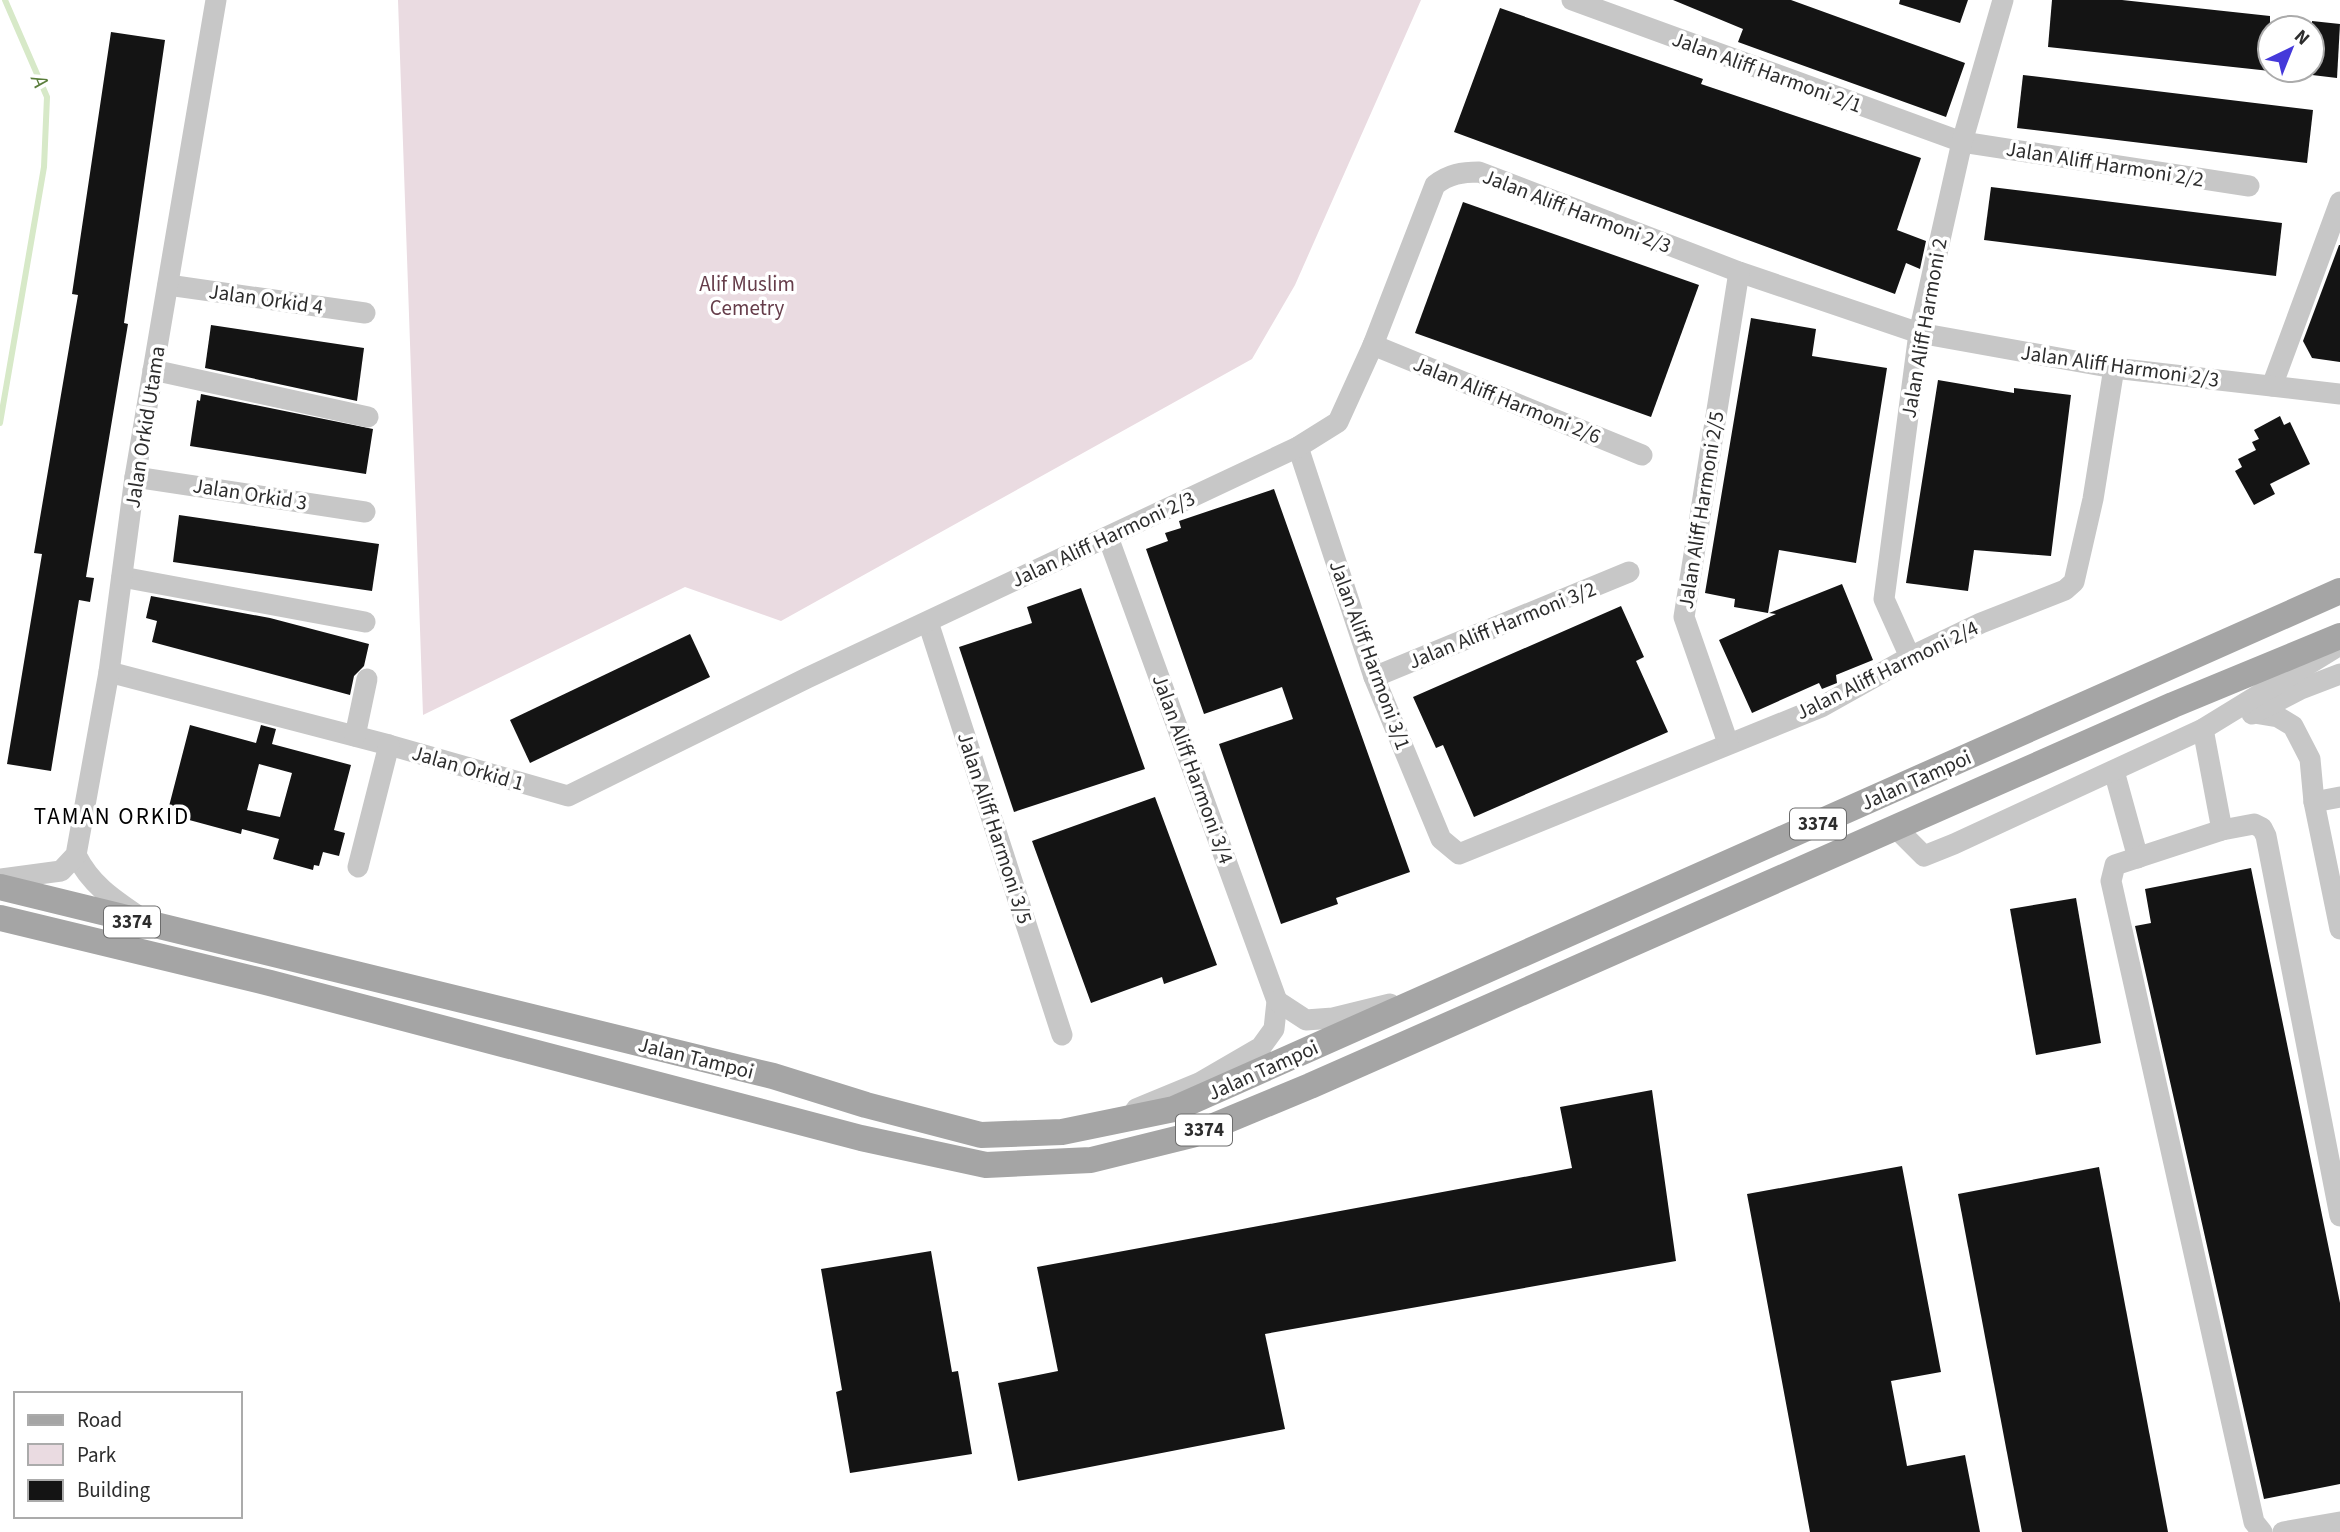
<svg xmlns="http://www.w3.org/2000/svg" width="2340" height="1532" font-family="'Source Sans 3',sans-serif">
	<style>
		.green { fill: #eadbe1 }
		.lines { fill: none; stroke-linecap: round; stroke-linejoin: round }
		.stream { stroke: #d7e9c8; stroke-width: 6 }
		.building { fill: #141414; fill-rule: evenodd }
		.minor { stroke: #c7c7c7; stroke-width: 21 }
		.major { stroke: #a5a5a5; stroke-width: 26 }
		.labels { text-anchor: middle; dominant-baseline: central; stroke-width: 7; stroke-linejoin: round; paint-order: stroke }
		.shield { fill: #fff; stroke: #6c6c6c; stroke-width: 2 }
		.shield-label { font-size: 19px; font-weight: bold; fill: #2d2d2d }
		.street-label { font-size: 21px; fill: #2d2d2d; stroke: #fff }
		.park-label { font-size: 21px; fill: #663d4a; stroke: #fff }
		.water-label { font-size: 23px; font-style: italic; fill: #5a7d3b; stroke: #fff }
		.neighbourhood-label { font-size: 23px; letter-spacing: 2px; fill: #000; stroke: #fff }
	</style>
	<rect width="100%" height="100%" fill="#fff"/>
	<!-- green -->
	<path class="green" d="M 398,0 L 1421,0 L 1295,285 L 1252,359 L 781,621 L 685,587 L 423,715 Z"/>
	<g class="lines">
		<!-- stream -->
		<path class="stream" d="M 0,423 L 44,167 L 47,97 L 5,0"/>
	</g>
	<!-- building -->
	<g class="building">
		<path d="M 1673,0 L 1791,0 L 1965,63 L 1946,117 L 1738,42 L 1743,29 Z"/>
		<path d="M 1900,0 L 1968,0 L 1960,23 L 1899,4 Z"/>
		<path d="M 2052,0 L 2122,0 L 2270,16 L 2270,71 L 2048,47 Z"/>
		<path d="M 1500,8 L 1703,79 L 1701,84 L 1921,158 L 1897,230 L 1926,241 L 1920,269 L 1906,263 L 1895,294 L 1454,132 Z"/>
		<path d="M 2312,21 L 2340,24 L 2337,78 L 2312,75 Z"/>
		<path d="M 111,32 L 165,40 L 124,323 L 128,324 L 86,577 L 94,578 L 90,602 L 79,600 L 51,771 L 7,764 L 42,554 L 34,553 L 78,295 L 72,294 Z"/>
		<path d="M 2023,75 L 2313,110 L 2307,163 L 2017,128 Z"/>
		<path d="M 1991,187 L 2282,223 L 2276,276 L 1984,240 Z"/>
		<path d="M 1463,202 L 1699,285 L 1651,417 L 1415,333 Z"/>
		<path d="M 2339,245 L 2340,245 L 2340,362 L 2312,358 L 2303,341 Z"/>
		<path d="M 1751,318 L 1816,329 L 1812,356 L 1887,368 L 1856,563 L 1779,550 L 1768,613 L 1734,607 L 1735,599 L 1705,593 Z"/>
		<path d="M 211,325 L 364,348 L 357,401 L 205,368 Z"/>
		<path d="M 1938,380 L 2014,393 L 2014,388 L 2071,395 L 2051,556 L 1974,550 L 1968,591 L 1906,583 Z"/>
		<path d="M 201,394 L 373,429 L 366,474 L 190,446 L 197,400 L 200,401 Z"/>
		<path d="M 2280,416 L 2284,425 L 2290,422 L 2310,464 L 2270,484 L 2275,494 L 2254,505 L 2235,471 L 2242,467 L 2238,459 L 2256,450 L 2252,442 L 2259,439 L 2254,430 Z"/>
		<path d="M 1274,489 L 1410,872 L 1336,898 L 1338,904 L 1281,924 L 1219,744 L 1293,719 L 1282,687 L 1204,714 L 1146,549 L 1168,541 L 1165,533 L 1181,528 L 1179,521 Z"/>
		<path d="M 179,515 L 379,544 L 372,591 L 173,562 Z"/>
		<path d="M 1842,584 L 1873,660 L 1836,675 L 1837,683 L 1822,689 L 1819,683 L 1752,713 L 1719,640 L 1776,614 L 1769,613 Z"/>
		<path d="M 1081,588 L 1145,769 L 1014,812 L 959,647 L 1032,623 L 1027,607 Z"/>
		<path d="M 151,596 L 270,618 L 369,644 L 364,666 L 354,676 L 350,695 L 152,642 L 157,621 L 146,618 Z"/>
		<path d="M 1621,606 L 1644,657 L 1636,661 L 1668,732 L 1474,817 L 1443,745 L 1436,748 L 1413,697 Z"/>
		<path d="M 690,634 L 710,677 L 530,763 L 510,720 Z"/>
		<path d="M 190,725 L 256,743 L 261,725 L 276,729 L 272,744 L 351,765 L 334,830 L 345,833 L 339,856 L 323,852 L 319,866 L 314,865 L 313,870 L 273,859 L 279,839 L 242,829 L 241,834 L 167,814 ZM 259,764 L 292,773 L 280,817 L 247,810 Z"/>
		<path d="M 1155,797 L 1217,965 L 1164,984 L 1162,977 L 1091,1003 L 1032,841 Z"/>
		<path d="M 2251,868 L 2340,1303 L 2340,1484 L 2264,1499 L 2135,926 L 2151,923 L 2145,889 Z"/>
		<path d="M 2076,898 L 2101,1043 L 2036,1055 L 2010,909 Z"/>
		<path d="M 1652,1090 L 1676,1261 L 1265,1334 L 1285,1429 L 1018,1481 L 998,1383 L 1058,1371 L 1037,1267 L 1572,1168 L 1560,1107 Z"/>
		<path d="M 1902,1166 L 1941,1372 L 1891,1381 L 1907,1466 L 1965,1455 L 1980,1532 L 1810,1532 L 1747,1194 Z"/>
		<path d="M 2099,1167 L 2168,1532 L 2022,1532 L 1958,1194 Z"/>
		<path d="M 931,1251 L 952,1372 L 958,1371 L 972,1454 L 850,1473 L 836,1392 L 842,1390 L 821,1269 Z"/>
	</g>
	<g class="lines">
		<!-- minor -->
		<g class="minor">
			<path d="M 1572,0 L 1962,142 L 2249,186"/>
			<path d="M 168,285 L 365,313"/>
			<path d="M 1373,345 L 1642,455"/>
			<path d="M 153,370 L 368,417"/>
			<path d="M 2272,386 L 2340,202"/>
			<path d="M 1298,447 L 1374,677 L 1441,839 L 1459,854 L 1821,707 L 1910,657 L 1981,623 L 2065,590 L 2074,582 L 2093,499 L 2114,368"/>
			<path d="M 135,477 L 365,512"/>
			<path d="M 1108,537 L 1277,1001 L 1274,1029 L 1261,1047 L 1199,1083 L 1136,1109"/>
			<path d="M 122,577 L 365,622"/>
			<path d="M 928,622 L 1062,1035"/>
			<path d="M 1910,657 L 1884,599 L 1919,333 L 1962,142 L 2003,0"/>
			<path d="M 109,672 L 389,745 L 568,796 L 807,678 L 1298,447 L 1338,422 L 1373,345 L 1435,185 C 1449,174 1462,172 1479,172 L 1739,272 L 1919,333 L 2114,368 L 2340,394"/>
			<path d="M 1374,677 L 1629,572"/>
			<path d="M 2254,713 L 2278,717 L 2293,726 L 2310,759 L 2314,802 L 2340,929"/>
			<path d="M 2252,714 L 2301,689 L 2340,674"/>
			<path d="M 2203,729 L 2222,830"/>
			<path d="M 355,736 L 367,679"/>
			<path d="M 1728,743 L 1684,617 L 1739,272"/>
			<path d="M 2114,771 L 2138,858"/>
			<path d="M 2314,802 L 2340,797"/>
			<path d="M 1895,827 L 1924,856 L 1954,844 L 2203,729 L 2335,648"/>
			<path d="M 76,855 C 91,885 113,899 141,918"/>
			<path d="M 358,867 L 389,745"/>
			<path d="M 0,879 L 61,871 L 76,855 L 109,672 L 135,477 L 216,0"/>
			<path d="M 1277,1001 L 1306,1020 L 1333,1018 L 1390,1004"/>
			<path d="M 2262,1532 L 2254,1522 L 2111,881 L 2115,865 L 2222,830 L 2254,824 L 2262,828 L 2266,836 L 2340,1216"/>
			<path d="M 2283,1532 L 2340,1522"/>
		</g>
		<!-- major -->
		<g class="major">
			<path d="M 0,887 L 773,1076 L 866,1105 L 981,1135 L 1062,1132 L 1174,1109 L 2340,591"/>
			<path d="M 0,918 L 270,983 L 861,1138 L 986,1165 L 1091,1160 L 1192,1135 L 1310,1086 L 2173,705 L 2340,636"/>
		</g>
	</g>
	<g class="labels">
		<!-- shield labels -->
		<g class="shield">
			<rect x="1790" y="808.5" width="56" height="31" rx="5"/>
			<rect x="104" y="906.5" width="56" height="31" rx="5"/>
			<rect x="1176" y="1114.5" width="56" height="31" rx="5"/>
		</g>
		<g class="shield-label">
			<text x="1818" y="824">3374</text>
			<text x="132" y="922">3374</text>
			<text x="1204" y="1130">3374</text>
		</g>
		<!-- street labels -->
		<g class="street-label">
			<text transform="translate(1767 72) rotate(20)">Jalan Aliff Harmoni 2/1</text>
			<text transform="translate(2105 164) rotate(9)">Jalan Aliff Harmoni 2/2</text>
			<text transform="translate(1577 211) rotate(21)">Jalan Aliff Harmoni 2/3</text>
			<text transform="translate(266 299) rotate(8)">Jalan Orkid 4</text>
			<text transform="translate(1924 328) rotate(-80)">Jalan Aliff Harmoni 2</text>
			<text transform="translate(2120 366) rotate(8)">Jalan Aliff Harmoni 2/3</text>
			<text transform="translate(1507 400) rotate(22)">Jalan Aliff Harmoni 2/6</text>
			<text transform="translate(145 427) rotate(-81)">Jalan Orkid Utama</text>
			<text transform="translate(250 494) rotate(9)">Jalan Orkid 3</text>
			<text transform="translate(1701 510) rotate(-81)">Jalan Aliff Harmoni 2/5</text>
			<text transform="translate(1103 539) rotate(-25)">Jalan Aliff Harmoni 2/3</text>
			<text transform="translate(1502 625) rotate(-22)">Jalan Aliff Harmoni 3/2</text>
			<text transform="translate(1370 655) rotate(70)">Jalan Aliff Harmoni 3/1</text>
			<text transform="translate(1887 670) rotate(-26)">Jalan Aliff Harmoni 2/4</text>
			<text transform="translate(468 768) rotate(16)">Jalan Orkid 1</text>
			<text transform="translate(1193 769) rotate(70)">Jalan Aliff Harmoni 3/4</text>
			<text transform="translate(1916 780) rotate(-24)">Jalan Tampoi</text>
			<text transform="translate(995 828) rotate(72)">Jalan Aliff Harmoni 3/5</text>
			<text transform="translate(696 1058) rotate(14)">Jalan Tampoi</text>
			<text transform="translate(1263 1070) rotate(-24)">Jalan Tampoi</text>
		</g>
		<!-- park labels -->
		<g class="park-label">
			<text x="747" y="284">Alif Muslim<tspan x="747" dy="24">Cemetry</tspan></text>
		</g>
		<!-- water labels -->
		<g class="water-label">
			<text transform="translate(40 81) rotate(67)">A</text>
		</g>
		<!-- neighbourhood labels -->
		<g class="neighbourhood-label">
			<text x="112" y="816">TAMAN ORKID</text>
		</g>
	</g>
	<!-- legend -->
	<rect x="14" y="1392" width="228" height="126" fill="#ffffff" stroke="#ababab" stroke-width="2"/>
	<rect x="28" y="1415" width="35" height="10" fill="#a5a5a5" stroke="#ababab" stroke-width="2"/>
	<text x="77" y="1427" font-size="21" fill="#2d2d2d">Road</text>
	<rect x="28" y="1444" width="35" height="21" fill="#eadbe1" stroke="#ababab" stroke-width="2"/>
	<text x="77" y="1462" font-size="21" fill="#2d2d2d">Park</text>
	<rect x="28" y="1480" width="35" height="21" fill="#141414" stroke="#ababab" stroke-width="2"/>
	<text x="77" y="1497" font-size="21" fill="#2d2d2d">Building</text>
	<!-- north arrow -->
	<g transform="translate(2291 49) rotate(43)"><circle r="33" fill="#ffffff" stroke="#ababab" stroke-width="2"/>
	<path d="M0-5L12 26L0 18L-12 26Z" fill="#4539da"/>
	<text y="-10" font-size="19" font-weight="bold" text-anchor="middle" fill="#2d2d2d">N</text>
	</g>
</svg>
